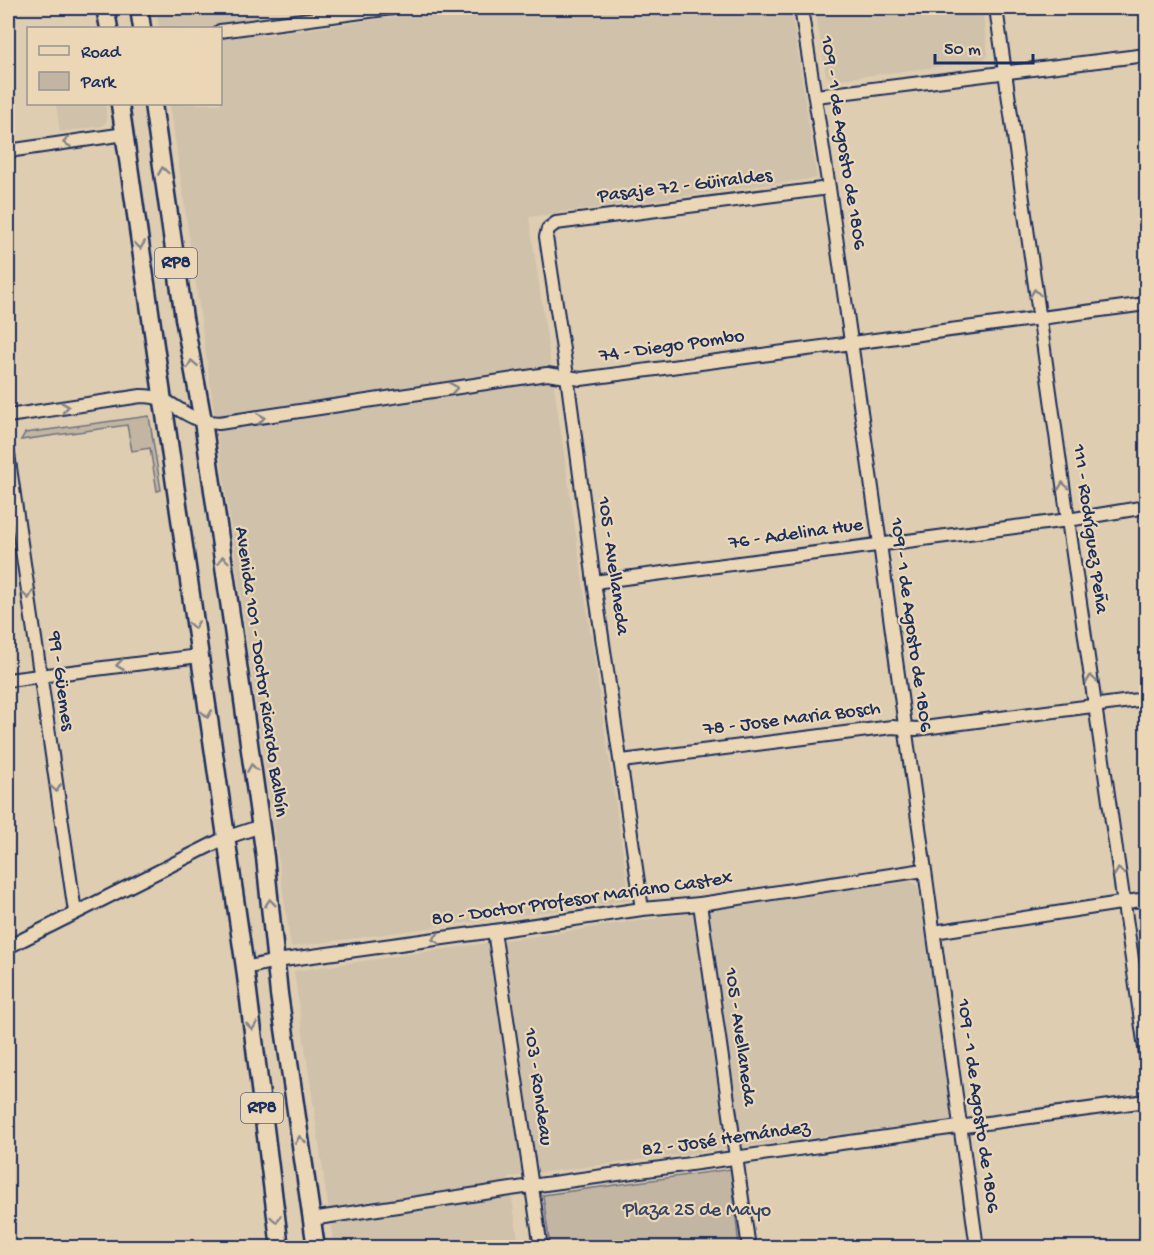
<svg xmlns="http://www.w3.org/2000/svg" width="1154" height="1255" font-family="'Gochi Hand',sans-serif">
	<style>
		.built { fill: #d0c1aa }
		.green { fill: #c2b6a3; stroke: #6e7280; stroke-width: 1.5 }
		.lines { fill: none; stroke-linecap: round; stroke-linejoin: round }
		.minor-casing { stroke: #1b2f5e; stroke-width: 16 }
		.major-casing { stroke: #1b2f5e; stroke-width: 21 }
		.minor { stroke: #ebd7b5; stroke-width: 12 }
		.major { stroke: #ebd7b5; stroke-width: 16 }
		.oneway { stroke: #83838a }
		.labels { text-anchor: middle; dominant-baseline: central; stroke-width: 4.5; stroke-linejoin: round; paint-order: stroke }
		.shield { fill: #ebd7b5; stroke: #596178; stroke-width: 1.5 }
		.shield-label { font-size: 18px; font-weight: bold; fill: #1b2f5e }
		.street-label { font-size: 20px; fill: #1b2f5e; stroke: #ebd7b5 }
		.park-label { font-size: 20px; fill: #344368; stroke: #ebd7b5 }
	</style>
	<rect width="100%" height="100%" fill="#decdb0"/>
	<filter id="ink" filterUnits="userSpaceOnUse"><feTurbulence type="fractalNoise" baseFrequency=".0167" numOctaves="2"/><feDisplacementMap in="SourceGraphic" scale="12" xChannelSelector="R" yChannelSelector="G"/><feConvolveMatrix kernelMatrix="1 2 1 2 8 2 1 2 1" color-interpolation-filters="sRGB"/></filter>
	<g filter="url(#ink)">
		<!-- built -->
		<g class="built">
			<path d="M 156,8 L 257,8 L 261,36 L 456,8 L 791,8 L 817,178 L 529,217 L 630,900 L 291,947 L 170,104 L 220,104 L 220,28 L 159,28 Z"/>
			<path d="M 815,8 L 982,8 L 988,55 L 983,61 L 833,80 L 826,75 Z"/>
			<path d="M 56,104 L 105,104 L 107,120 L 103,126 L 60,132 Z"/>
			<path d="M 911,881 L 918,887 L 957,1119 L 509,1177 L 519,1247 L 334,1247 L 294,971 Z"/>
		</g>
		<!-- green -->
		<g class="green">
			<path d="M 149,416 L 161,490 L 157,491 L 150,448 L 132,451 L 127,425 L 21,440 L 25,433 Z"/>
			<path d="M 731,1169 L 739,1247 L 550,1247 L 543,1195 Z"/>
		</g>
		<g class="lines">
			<!-- minor casing -->
			<g class="minor-casing">
				<g id="minor">
					<path d="M 801,8 L 829,188 L 880,544 L 977,1248"/>
					<path d="M 996,8 L 1068,520 L 1146,1055"/>
					<path d="M 220,31 L 392,8"/>
					<path d="M 816,96 L 1146,55"/>
					<path d="M 8,151 L 125,134"/>
					<path d="M 8,416 L 141,396 C 169,396 173,409 195,418 C 203,422 211,422 219,423 L 547,374 L 581,379 L 1146,304"/>
					<path d="M 8,454 L 75,912"/>
					<path d="M 594,582 L 1068,520 L 1146,507"/>
					<path d="M 8,680 L 199,656"/>
					<path d="M 622,761 L 892,727 L 916,729 L 1146,699"/>
					<path d="M 700,904 L 749,1248"/>
					<path d="M 642,909 L 594,582 L 567,376 L 546,237 L 548,229 L 556,223 L 829,188"/>
					<path d="M 494,931 L 541,1248"/>
					<path d="M 934,932 L 1146,899"/>
					<path d="M 8,947 L 225,838 L 261,826"/>
					<path d="M 245,968 L 276,961 L 494,931 L 642,909 L 700,904 L 924,870"/>
					<path d="M 311,1219 L 531,1186 L 1146,1101"/>
				</g>
			</g>
			<!-- major casing -->
			<g class="major-casing">
				<g id="major">
					<path d="M 105,8 L 109,28"/>
					<path d="M 139,8 L 142,28"/>
					<path d="M 120,104 L 245,968 L 280,1248"/>
					<path d="M 153,104 L 184,318 L 203,421 L 233,629 L 265,857 L 279,994 L 316,1248"/>
				</g>
			</g>
			<!-- minor -->
			<use href="#minor" class="minor"/>
			<!-- major -->
			<use href="#major" class="major"/>
		</g>
		<!-- one-way arrows -->
		<defs><path id="oneway-chevron" d="M-2-3.5L2.5 0L-2 3.5" fill="none" stroke-width="1.6" stroke-linecap="round" stroke-linejoin="round" transform="scale(1.5)"/></defs>
		<g class="oneway">
			<use href="#oneway-chevron" transform="translate(67 142) rotate(172)"/>
			<use href="#oneway-chevron" transform="translate(163 171) rotate(-98)"/>
			<use href="#oneway-chevron" transform="translate(140 245) rotate(82)"/>
			<use href="#oneway-chevron" transform="translate(1035 293) rotate(-98)"/>
			<use href="#oneway-chevron" transform="translate(192 364) rotate(-101)"/>
			<use href="#oneway-chevron" transform="translate(454 388) rotate(-9)"/>
			<use href="#oneway-chevron" transform="translate(65 407) rotate(-9)"/>
			<use href="#oneway-chevron" transform="translate(261 418) rotate(-9)"/>
			<use href="#oneway-chevron" transform="translate(1063 486) rotate(-98)"/>
			<use href="#oneway-chevron" transform="translate(223 560) rotate(-98)"/>
			<use href="#oneway-chevron" transform="translate(28 595) rotate(82)"/>
			<use href="#oneway-chevron" transform="translate(194 625) rotate(82)"/>
			<use href="#oneway-chevron" transform="translate(120 665) rotate(173)"/>
			<use href="#oneway-chevron" transform="translate(1091 679) rotate(-98)"/>
			<use href="#oneway-chevron" transform="translate(207 714) rotate(82)"/>
			<use href="#oneway-chevron" transform="translate(252 768) rotate(-98)"/>
			<use href="#oneway-chevron" transform="translate(56 788) rotate(81)"/>
			<use href="#oneway-chevron" transform="translate(1119 872) rotate(-98)"/>
			<use href="#oneway-chevron" transform="translate(270 903) rotate(-96)"/>
			<use href="#oneway-chevron" transform="translate(436 939) rotate(172)"/>
			<use href="#oneway-chevron" transform="translate(252 1026) rotate(83)"/>
			<use href="#oneway-chevron" transform="translate(300 1140) rotate(-98)"/>
			<use href="#oneway-chevron" transform="translate(276 1219) rotate(82)"/>
		</g>
	</g>
	<g class="labels">
		<!-- shield labels -->
		<g class="shield">
			<rect x="155" y="248" width="42" height="30" rx="4.5"/>
			<rect x="241" y="1093" width="42" height="30" rx="4.5"/>
		</g>
		<g class="shield-label">
			<text x="176" y="263">RP8</text>
			<text x="262" y="1108">RP8</text>
		</g>
		<!-- street labels -->
		<g class="street-label">
			<text transform="translate(842 143) rotate(81)">109 - 1 de Agosto de 1806</text>
			<text transform="translate(685 187) rotate(-7)">Pasaje 72 - Güiraldes</text>
			<text transform="translate(672 347) rotate(-8)">74 - Diego Pombo</text>
			<text transform="translate(1089 529) rotate(82)">111 - Rodríguez Peña</text>
			<text transform="translate(796 535) rotate(-8)">76 - Adelina Hue</text>
			<text transform="translate(612 566) rotate(82)">105 - Avellaneda</text>
			<text transform="translate(910 625) rotate(82)">109 - 1 de Agosto de 1806</text>
			<text transform="translate(260 672) rotate(82)">Avenida 101 - Doctor Ricardo Balbín</text>
			<text transform="translate(60 681) rotate(82)">99 - Güemes</text>
			<text transform="translate(792 720) rotate(-7)">78 - Jose Maria Bosch</text>
			<text transform="translate(582 900) rotate(-8)">80 - Doctor Profesor Mariano Castex</text>
			<text transform="translate(739 1037) rotate(82)">105 - Avellaneda</text>
			<text transform="translate(537 1087) rotate(82)">103 - Rondeau</text>
			<text transform="translate(977 1106) rotate(82)">109 - 1 de Agosto de 1806</text>
			<text transform="translate(726 1140) rotate(-8)">82 - José Hernández</text>
		</g>
		<!-- park labels -->
		<g class="park-label">
			<text x="697" y="1211">Plaza 25 de Mayo</text>
		</g>
	</g>
	<!-- margin -->
	<rect width="1154" height="1255" fill="none" stroke="#ebd7b5" stroke-width="30"/>
	<rect x="15" y="15" width="1124" height="1225" fill="none" stroke="#1b2f5e" stroke-width="2" filter="url(#ink)"/>
	<!-- legend -->
	<rect x="27" y="27" width="195" height="78" fill="#ebd7b5" stroke="#989492" stroke-width="1.5"/>
	<rect x="39" y="46" width="30" height="9" fill="#ebd7b5" stroke="#989492" stroke-width="1.5"/>
	<text x="81" y="57" font-size="18" fill="#1b2f5e">Road</text>
	<rect x="39" y="72" width="30" height="18" fill="#c2b6a3" stroke="#989492" stroke-width="1.5"/>
	<text x="81" y="87" font-size="18" fill="#1b2f5e">Park</text>
	<!-- scale -->
	<path d="M935 54v9h98v-9" fill="none" stroke="#1b2f5e" stroke-width="3"/>
	<text x="944" y="54" font-size="18" fill="#1b2f5e" stroke="#ebd7b5" stroke-width="4.5" paint-order="stroke">50 m</text>
</svg>
